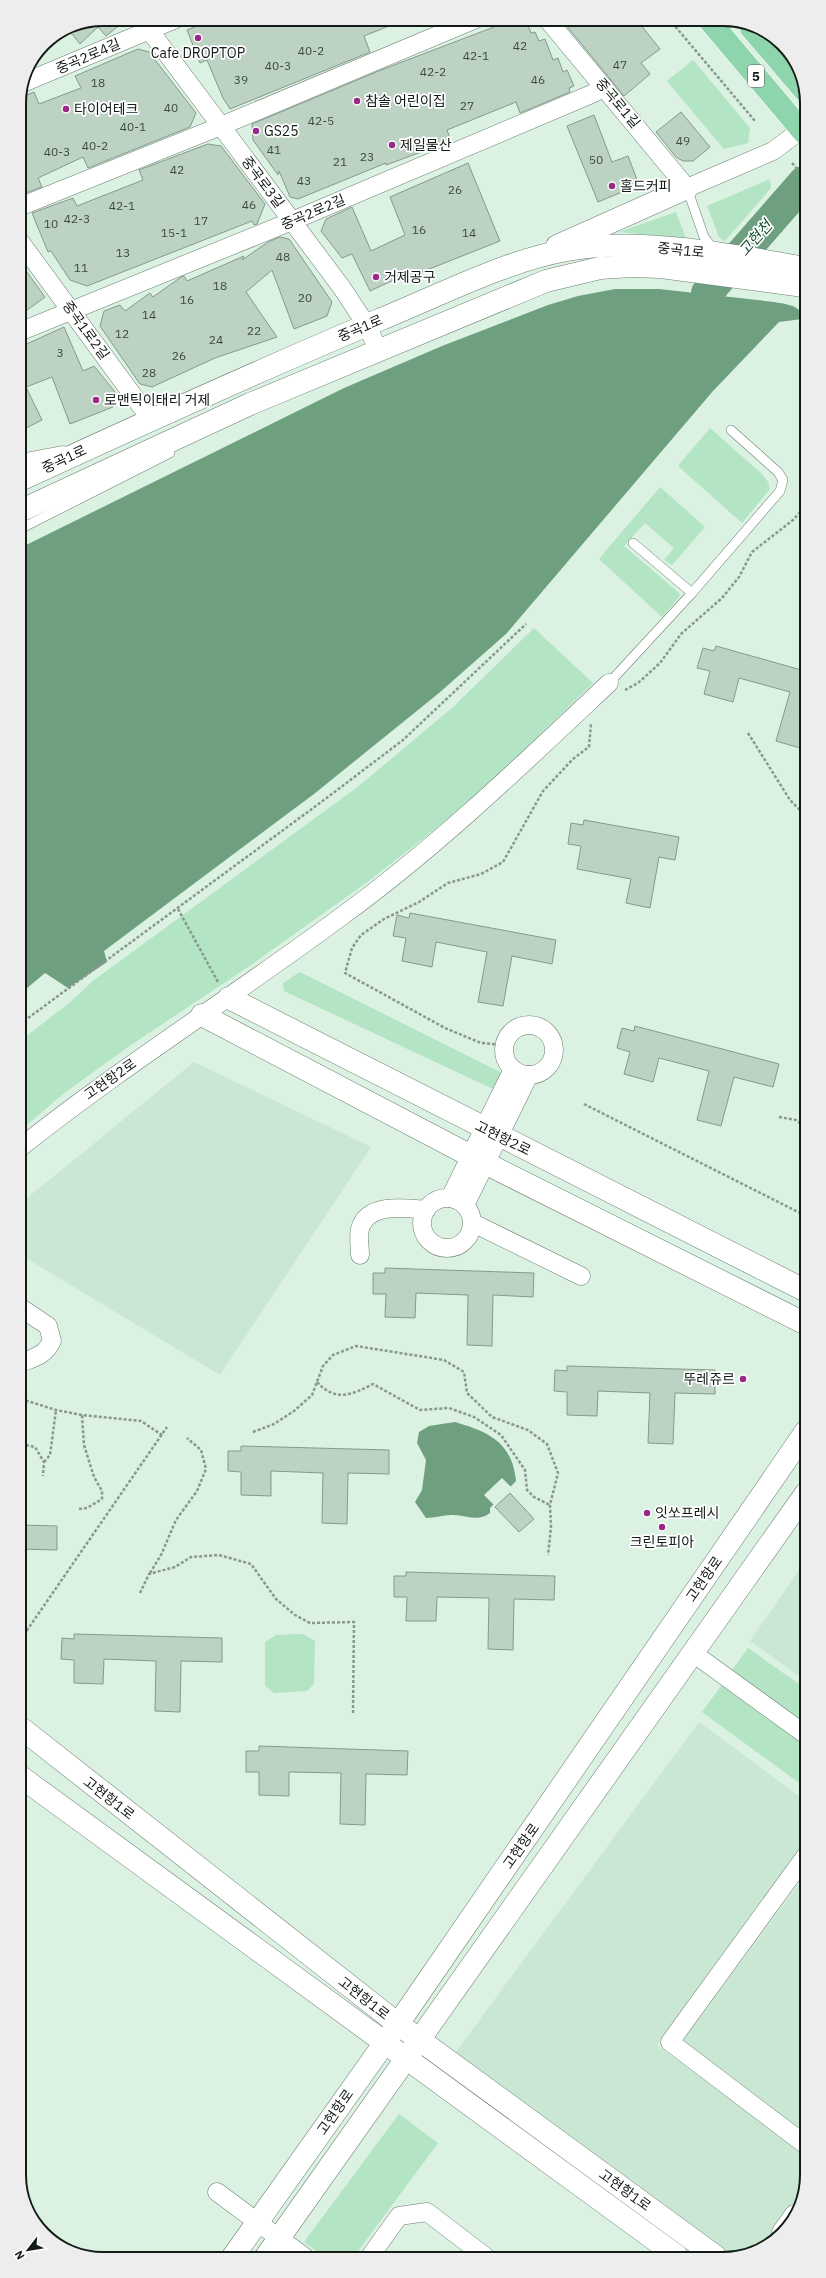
<svg xmlns="http://www.w3.org/2000/svg" width="826" height="2278" font-family="'IBM Plex Sans','Noto Sans KR',sans-serif">
	<style>
		.built { fill: #cae7d3 }
		.green { fill: #b3e4c3 }
		.water { fill: #6ea080 }
		.pier { fill: #dbf1e2 }
		.lines { fill: none; stroke-linecap: round; stroke-linejoin: round }
		.river { stroke: #6ea080; stroke-width: 32 }
		.building { fill: #bcd2c3; stroke: #869a8c }
		.service-casing { stroke: #6a7e71; stroke-width: 10 }
		.minor-casing { stroke: #6a7e71; stroke-width: 19 }
		.tertiary-casing { stroke: #6a7e71; stroke-width: 23 }
		.primary-casing { stroke: #fff; stroke-width: 23 }
		.path { stroke: #88988e; stroke-width: 2.5; stroke-dasharray: 3 2; stroke-linecap: butt }
		.service { stroke: #fff; stroke-width: 9 }
		.minor { stroke: #fff; stroke-width: 18 }
		.tertiary { stroke: #fff; stroke-width: 22 }
		.primary { stroke: #8ed4ad; stroke-width: 22 }
		.poi-dot { fill: #992886; stroke: #fff; stroke-width: 1.5 }
		.labels { text-anchor: middle; dominant-baseline: central; stroke-width: 3.5; stroke-linejoin: round; paint-order: stroke }
		.number-label { font-size: 12px; fill: #3d4941 }
		.shield { fill: #fff; stroke: #5a5f5c; stroke-width: 1 }
		.shield-label { font-size: 13px; font-weight: bold; fill: #131b16 }
		.poi-label { font-size: 14px; fill: #131b16; stroke: #fff; text-anchor: start }
		.street-label { font-size: 14px; fill: #131b16; stroke: #fff }
		.water-label { font-size: 15px; font-style: italic; fill: #144f30; stroke: #fff }
		.rim { fill: none; stroke: #131b16; stroke-width: 2 }
	</style>
	<rect width="100%" height="100%" fill="#dbf1e2"/>
	<!-- built -->
	<g class="built">
		<path d="M 194,1062 L 371,1147 L 220,1375 L 21,1255 L 21,1203 Z"/>
		<path d="M 806,1560 L 806,1681 L 750,1641 Z"/>
		<path d="M 699,1722 L 806,1801 L 807,1840 L 657,2045 L 807,2157 L 807,2175 L 800,2194 L 766,2242 L 745,2256 L 726,2256 L 453,2056 Z"/>
		<path d="M 807,1873 L 807,2136 L 681,2043 Z"/>
	</g>
	<!-- green -->
	<g class="green">
		<path d="M 693,60 L 750,128 L 748,143 L 724,149 L 667,81 Z"/>
		<path d="M 770,179 L 771,188 L 725,241 L 719,237 L 707,206 Z"/>
		<path d="M 676,212 L 686,238 L 619,232 Z"/>
		<path d="M 710,428 L 762,474 L 768,482 L 770,489 L 742,523 L 678,466 Z"/>
		<path d="M 660,487 L 705,527 L 672,565 L 664,560 L 674,548 L 645,523 L 624,546 L 679,593 L 680,596 L 662,617 L 599,559 Z"/>
		<path d="M 534,628 L 593,683 L 471,801 L 370,880 L 251,965 L 128,1047 L 63,1094 L 21,1130 L 20,1041 L 68,1004 L 94,980 L 359,786 L 452,708 Z"/>
		<path d="M 300,972 L 502,1073 L 493,1089 L 284,991 L 283,983 Z"/>
		<path d="M 303,1634 L 315,1641 L 314,1684 L 307,1691 L 274,1693 L 265,1686 L 265,1642 L 276,1635 Z"/>
		<path d="M 748,1648 L 806,1689 L 806,1727 L 730,1673 Z"/>
		<path d="M 724,1682 L 806,1743 L 806,1788 L 702,1712 Z"/>
		<path d="M 399,2114 L 438,2143 L 353,2258 L 326,2258 L 304,2242 Z"/>
	</g>
	<!-- water -->
	<g class="water">
		<path d="M 615,289 L 659,289 L 774,302 C 784,304 795,304 802,313 L 802,319 L 779,322 L 713,391 L 506,634 L 439,693 L 314,794 L 104,951 L 107,962 L 68,988 L 45,973 L 20,994 L 20,548 L 344,388 L 442,346 L 548,305 L 578,296 Z"/>
		<path d="M 455,1422 C 489,1432 512,1442 516,1481 L 490,1508 L 490,1513 C 477,1523 466,1514 451,1515 C 443,1515 435,1518 426,1518 L 415,1502 L 422,1490 L 426,1460 L 417,1443 L 419,1432 L 429,1426 Z"/>
	</g>
	<!-- pier -->
	<path class="pier" d="M 502,1478 L 512,1488 L 495,1506 L 484,1495 Z"/>
	<g class="lines">
		<!-- river -->
		<path class="river" d="M 707,293 L 804,182"/>
	</g>
	<!-- building -->
	<g class="building">
		<path d="M 103,19 L 127,19 L 106,36 L 98,27 L 80,44 L 67,28 L 71,25 Z"/>
		<path d="M 214,19 L 311,19 L 314,26 L 334,19 L 404,20 L 364,36 L 370,52 L 230,109 L 223,98 L 207,60 L 200,63 L 187,30 Z"/>
		<path d="M 515,19 L 521,19 L 524,27 L 528,25 L 531,33 L 535,32 L 539,41 L 545,39 L 553,60 L 558,58 L 563,72 L 567,70 L 574,86 L 569,88 L 570,92 L 520,113 L 516,102 L 447,130 L 451,141 L 386,165 L 386,163 L 298,199 L 290,197 L 279,171 L 278,175 L 253,140 L 252,124 L 381,70 Z"/>
		<path d="M 561,19 L 636,19 L 660,49 L 641,63 L 650,74 L 624,96 Z"/>
		<path d="M 138,49 L 149,52 L 196,113 L 190,127 L 88,168 L 83,157 L 38,178 L 42,187 L 23,194 L 19,185 L 19,153 L 27,149 L 19,131 L 19,98 L 34,92 L 39,104 L 81,88 L 75,76 Z"/>
		<path d="M 681,112 L 710,147 L 693,161 L 683,161 L 676,157 L 656,132 Z"/>
		<path d="M 594,115 L 612,162 L 628,156 L 639,185 L 598,202 L 567,126 Z"/>
		<path d="M 208,144 L 221,146 L 265,204 L 257,224 L 254,225 L 252,221 L 87,286 L 70,280 L 51,251 L 48,252 L 32,213 L 73,198 L 77,206 L 143,180 L 139,170 Z"/>
		<path d="M 468,163 L 500,241 L 399,281 L 398,278 L 370,291 L 352,254 L 342,258 L 321,231 L 326,219 L 352,207 L 371,251 L 405,235 L 390,197 Z"/>
		<path d="M 280,237 L 289,239 L 332,302 L 327,316 L 294,329 L 272,270 L 246,292 L 277,337 L 215,358 L 152,387 L 140,384 L 100,326 L 104,311 L 120,305 L 125,311 L 150,293 L 153,297 L 181,277 L 184,276 L 187,281 L 244,256 L 242,260 L 268,242 Z"/>
		<path d="M 19,261 L 45,297 L 19,316 Z"/>
		<path d="M 64,327 L 83,371 L 94,366 L 115,392 L 113,407 L 70,424 L 52,377 L 26,387 L 42,420 L 20,431 L 20,347 Z"/>
		<path d="M 716,646 L 805,671 L 805,731 L 800,748 L 776,741 L 790,692 L 739,678 L 733,702 L 704,694 L 710,671 L 697,668 L 703,648 L 714,651 Z"/>
		<path d="M 584,820 L 679,837 L 675,860 L 659,857 L 650,908 L 626,903 L 631,879 L 577,869 L 581,846 L 568,844 L 571,823 L 583,825 Z"/>
		<path d="M 410,913 L 556,940 L 552,964 L 512,956 L 503,1006 L 478,1002 L 487,952 L 436,942 L 432,967 L 402,961 L 406,938 L 393,936 L 397,915 L 409,918 Z"/>
		<path d="M 635,1026 L 779,1064 L 773,1087 L 734,1077 L 721,1126 L 697,1120 L 709,1071 L 659,1058 L 653,1082 L 624,1074 L 630,1052 L 617,1048 L 622,1028 L 634,1031 Z"/>
		<path d="M 385,1268 L 534,1273 L 533,1297 L 493,1295 L 492,1346 L 467,1345 L 468,1295 L 416,1293 L 415,1318 L 385,1317 L 386,1294 L 373,1294 L 373,1273 L 385,1273 Z"/>
		<path d="M 567,1366 L 715,1370 L 715,1394 L 675,1393 L 673,1444 L 648,1443 L 650,1393 L 598,1391 L 597,1416 L 567,1415 L 567,1392 L 554,1391 L 555,1370 L 567,1371 Z"/>
		<path d="M 241,1446 L 389,1450 L 389,1474 L 348,1473 L 347,1524 L 322,1523 L 323,1473 L 271,1471 L 271,1496 L 241,1495 L 241,1472 L 228,1471 L 228,1451 L 241,1451 Z"/>
		<path d="M 510,1493 L 534,1519 L 519,1532 L 495,1507 Z"/>
		<path d="M 21,1525 L 57,1526 L 57,1550 L 21,1549 Z"/>
		<path d="M 406,1572 L 555,1576 L 554,1600 L 514,1599 L 513,1650 L 488,1649 L 489,1598 L 437,1597 L 436,1621 L 406,1621 L 407,1597 L 394,1597 L 394,1576 L 406,1576 Z"/>
		<path d="M 74,1634 L 222,1638 L 222,1662 L 181,1661 L 180,1712 L 155,1711 L 156,1661 L 104,1659 L 103,1684 L 74,1683 L 74,1660 L 61,1659 L 62,1638 L 74,1639 Z"/>
		<path d="M 259,1746 L 408,1751 L 407,1775 L 366,1774 L 365,1825 L 340,1824 L 341,1773 L 289,1772 L 289,1796 L 259,1795 L 259,1772 L 246,1772 L 246,1751 L 259,1751 Z"/>
	</g>
	<g class="lines">
		<!-- service casing -->
		<g class="service-casing">
			<g id="service">
				<path d="M 687,188 L 704,237 L 714,250"/>
				<path d="M 20,529 L 170,453"/>
				<path d="M 633,543 L 692,593"/>
				<path d="M 609,683 L 692,593 L 780,491 L 783,480 L 778,472 L 731,430"/>
			</g>
		</g>
		<!-- minor casing -->
		<g class="minor-casing">
			<g id="minor">
				<path d="M 141,19 L 342,288 L 367,326 L 378,349"/>
				<path d="M 547,19 L 687,188 L 773,151 L 801,130"/>
				<path d="M 23,83 L 176,19"/>
				<path d="M 19,207 L 221,126 L 476,19"/>
				<path d="M 19,240 L 151,420"/>
				<path d="M 19,332 L 292,221 L 594,93 L 604,87"/>
				<path d="M 20,463 L 63,455"/>
				<circle cx="529" cy="1050" r="25"/>
				<path d="M 21,1147 C 124,1065 236,995 342,916 C 438,846 523,764 609,683"/>
				<circle cx="447" cy="1223" r="25"/>
				<path d="M 450,1198 L 513,1069"/>
				<path d="M 465,1205 L 529,1075"/>
				<path d="M 473,1223 L 581,1276"/>
				<path d="M 360,1255 C 360,1247 358,1237 360,1229 C 367,1202 405,1208 426,1210"/>
				<path d="M 21,1308 L 48,1326 L 52,1341 C 46,1353 39,1356 26,1361 L 21,1359"/>
				<path d="M 693,1653 L 806,1735"/>
				<path d="M 807,1854 L 670,2042 L 807,2146"/>
				<path d="M 217,2192 L 306,2258"/>
				<path d="M 781,2232 L 794,2214"/>
				<path d="M 369,2258 L 399,2216 L 427,2212 L 486,2257"/>
			</g>
		</g>
		<!-- tertiary casing -->
		<g class="tertiary-casing">
			<g id="tertiary">
				<path d="M 557,246 L 687,188"/>
				<path d="M 20,480 C 139,425 258,371 379,320 C 438,296 505,261 567,250 C 637,237 735,255 804,268"/>
				<path d="M 20,511 L 250,404 L 546,281 L 600,268 L 631,266 L 661,267 L 804,286"/>
				<path d="M 229,998 L 806,1291"/>
				<path d="M 202,1015 L 471,1156 L 806,1324"/>
				<path d="M 21,1728 L 398,2024 L 715,2256"/>
				<path d="M 21,1777 L 677,2256"/>
				<path d="M 232,2258 L 398,2024 L 806,1431"/>
				<path d="M 265,2258 L 806,1493"/>
			</g>
		</g>
		<!-- primary casing -->
		<g class="primary-casing">
			<g id="primary">
				<path d="M 708,19 L 804,133"/>
				<path d="M 751,28 L 804,90"/>
			</g>
		</g>
		<!-- path -->
		<g class="path">
			<path d="M 669,19 L 755,121"/>
			<path d="M 792,163 L 804,177"/>
			<path d="M 625,690 L 638,683 L 660,663 L 681,634 L 722,598 L 739,577 L 752,552 L 793,520 L 805,507"/>
			<path d="M 748,733 L 790,800 L 805,815"/>
			<path d="M 178,909 L 218,982"/>
			<path d="M 20,1024 L 324,800 L 403,740 L 526,624"/>
			<path d="M 505,1045 L 481,1043 L 445,1028 L 345,973 L 352,948 L 361,935 L 384,919 L 419,902 L 448,883 L 481,874 L 503,862 L 543,791 L 573,759 L 589,747 L 591,724"/>
			<path d="M 584,1104 L 806,1216"/>
			<path d="M 779,1117 L 796,1120 L 806,1128"/>
			<path d="M 317,1382 C 335,1402 352,1395 373,1384 L 420,1410 L 449,1408 L 474,1417 L 501,1435 L 525,1470 L 527,1490 L 534,1497 L 550,1505"/>
			<path d="M 21,1399 L 56,1410 L 82,1415 L 141,1421 L 162,1435"/>
			<path d="M 253,1432 L 274,1424 L 294,1411 L 312,1395 L 323,1366 L 333,1355 L 356,1346 L 444,1360 L 464,1372 L 467,1393 L 492,1417 L 528,1430 L 547,1444 L 558,1473 L 550,1505 L 551,1527 L 548,1555"/>
			<path d="M 21,1444 L 35,1447 L 44,1462 L 43,1476"/>
			<path d="M 44,1462 L 50,1455 L 56,1410"/>
			<path d="M 79,1509 L 87,1508 L 102,1499 L 102,1491 L 94,1477 L 84,1445 L 82,1415"/>
			<path d="M 150,1573 L 161,1555 L 176,1520 L 197,1491 L 206,1469 L 201,1450 L 187,1438"/>
			<path d="M 140,1593 L 149,1574 L 175,1567 L 191,1557 L 219,1555 L 251,1564 L 276,1599 L 295,1615 L 310,1623 L 354,1622 L 353,1715"/>
			<path d="M 21,1639 L 167,1427"/>
		</g>
		<!-- service -->
		<use href="#service" class="service"/>
		<!-- minor -->
		<use href="#minor" class="minor"/>
		<!-- tertiary -->
		<use href="#tertiary" class="tertiary"/>
		<!-- primary -->
		<use href="#primary" class="primary"/>
	</g>
	<!-- markers -->
	<g class="poi-dot">
		<circle cx="198" cy="38" r="4"/>
		<circle cx="357" cy="101" r="4"/>
		<circle cx="66" cy="109" r="4"/>
		<circle cx="256" cy="131" r="4"/>
		<circle cx="392" cy="145" r="4"/>
		<circle cx="612" cy="186" r="4"/>
		<circle cx="376" cy="277" r="4"/>
		<circle cx="96" cy="400" r="4"/>
		<circle cx="743" cy="1379" r="4"/>
		<circle cx="647" cy="1513" r="4"/>
		<circle cx="662" cy="1527" r="4"/>
	</g>
	<g class="labels">
		<!-- number labels -->
		<g class="number-label">
			<text x="520" y="45">42</text>
			<text x="311" y="50">40-2</text>
			<text x="476" y="55">42-1</text>
			<text x="620" y="64">47</text>
			<text x="278" y="65">40-3</text>
			<text x="433" y="71">42-2</text>
			<text x="241" y="79">39</text>
			<text x="538" y="79">46</text>
			<text x="98" y="82">18</text>
			<text x="467" y="105">27</text>
			<text x="171" y="107">40</text>
			<text x="321" y="120">42-5</text>
			<text x="133" y="126">40-1</text>
			<text x="683" y="140">49</text>
			<text x="95" y="145">40-2</text>
			<text x="274" y="149">41</text>
			<text x="57" y="151">40-3</text>
			<text x="367" y="156">23</text>
			<text x="596" y="159">50</text>
			<text x="340" y="161">21</text>
			<text x="177" y="169">42</text>
			<text x="304" y="180">43</text>
			<text x="455" y="189">26</text>
			<text x="249" y="204">46</text>
			<text x="122" y="205">42-1</text>
			<text x="77" y="218">42-3</text>
			<text x="201" y="220">17</text>
			<text x="51" y="223">10</text>
			<text x="419" y="229">16</text>
			<text x="174" y="232">15-1</text>
			<text x="469" y="232">14</text>
			<text x="123" y="252">13</text>
			<text x="283" y="256">48</text>
			<text x="81" y="267">11</text>
			<text x="220" y="285">18</text>
			<text x="305" y="297">20</text>
			<text x="187" y="299">16</text>
			<text x="149" y="314">14</text>
			<text x="254" y="330">22</text>
			<text x="122" y="333">12</text>
			<text x="216" y="339">24</text>
			<text x="60" y="352">3</text>
			<text x="179" y="355">26</text>
			<text x="149" y="372">28</text>
		</g>
		<!-- shield labels -->
		<rect class="shield" x="748" y="65" width="16" height="22" rx="3"/>
		<g class="shield-label">
			<text x="756" y="76">5</text>
		</g>
		<!-- poi labels -->
		<g class="poi-label">
			<text x="198" y="53" text-anchor="middle">Cafe DROPTOP</text>
			<text x="365" y="101">참솔 어린이집</text>
			<text x="74" y="109">타이어테크</text>
			<text x="264" y="131">GS25</text>
			<text x="400" y="145">제일물산</text>
			<text x="620" y="186">홀드커피</text>
			<text x="384" y="277">거제공구</text>
			<text x="104" y="400">로맨틱이태리 거제</text>
			<text x="735" y="1379" text-anchor="end">뚜레쥬르</text>
			<text x="655" y="1513">잇쏘프레시</text>
			<text x="662" y="1542" text-anchor="middle">크린토피아</text>
		</g>
		<!-- street labels -->
		<g class="street-label">
			<text transform="translate(88 56) rotate(-23)">중곡2로4길</text>
			<text transform="translate(618 103) rotate(50)">중곡로1길</text>
			<text transform="translate(263 182) rotate(53)">중곡로3길</text>
			<text transform="translate(313 212) rotate(-23)">중곡2로2길</text>
			<text transform="translate(681 250) rotate(6)">중곡1로</text>
			<text transform="translate(360 328) rotate(-23)">중곡1로</text>
			<text transform="translate(86 330) rotate(54)">중곡1로2길</text>
			<text transform="translate(64 459) rotate(-25)">중곡1로</text>
			<text transform="translate(110 1079) rotate(-35)">고현항2로</text>
			<text transform="translate(503 1138) rotate(26)">고현항2로</text>
			<text transform="translate(704 1579) rotate(-55)">고현항로</text>
			<text transform="translate(109 1798) rotate(38)">고현항1로</text>
			<text transform="translate(521 1846) rotate(-55)">고현항로</text>
			<text transform="translate(364 1998) rotate(38)">고현항1로</text>
			<text transform="translate(335 2112) rotate(-55)">고현항로</text>
			<text transform="translate(625 2190) rotate(36)">고현항1로</text>
		</g>
		<!-- water labels -->
		<g class="water-label">
			<text transform="translate(755 238) rotate(-49)">고현천</text>
		</g>
	</g>
	<!-- crop -->
	<path d="M0 0H826V2278H0ZM103 26H723A77 77 0 0 1 800 103V2175A77 77 0 0 1 723 2252H103A77 77 0 0 1 26 2175V103A77 77 0 0 1 103 26Z" fill="#ecedec" fill-rule="evenodd"/>
	<path class="rim" d="M103 26H723A77 77 0 0 1 800 103V2175A77 77 0 0 1 723 2252H103A77 77 0 0 1 26 2175V103A77 77 0 0 1 103 26Z"/>
	<!-- north arrow -->
	<g transform="translate(28 2250) rotate(239)" stroke="#ffffff" stroke-width="3" paint-order="stroke">
	<path d="M0-3L7 15L0 10L-7 15Z" fill="#131b16"/>
	<text y="-6" font-size="11" font-weight="bold" text-anchor="middle" fill="#131b16">N</text>
	</g>
</svg>
